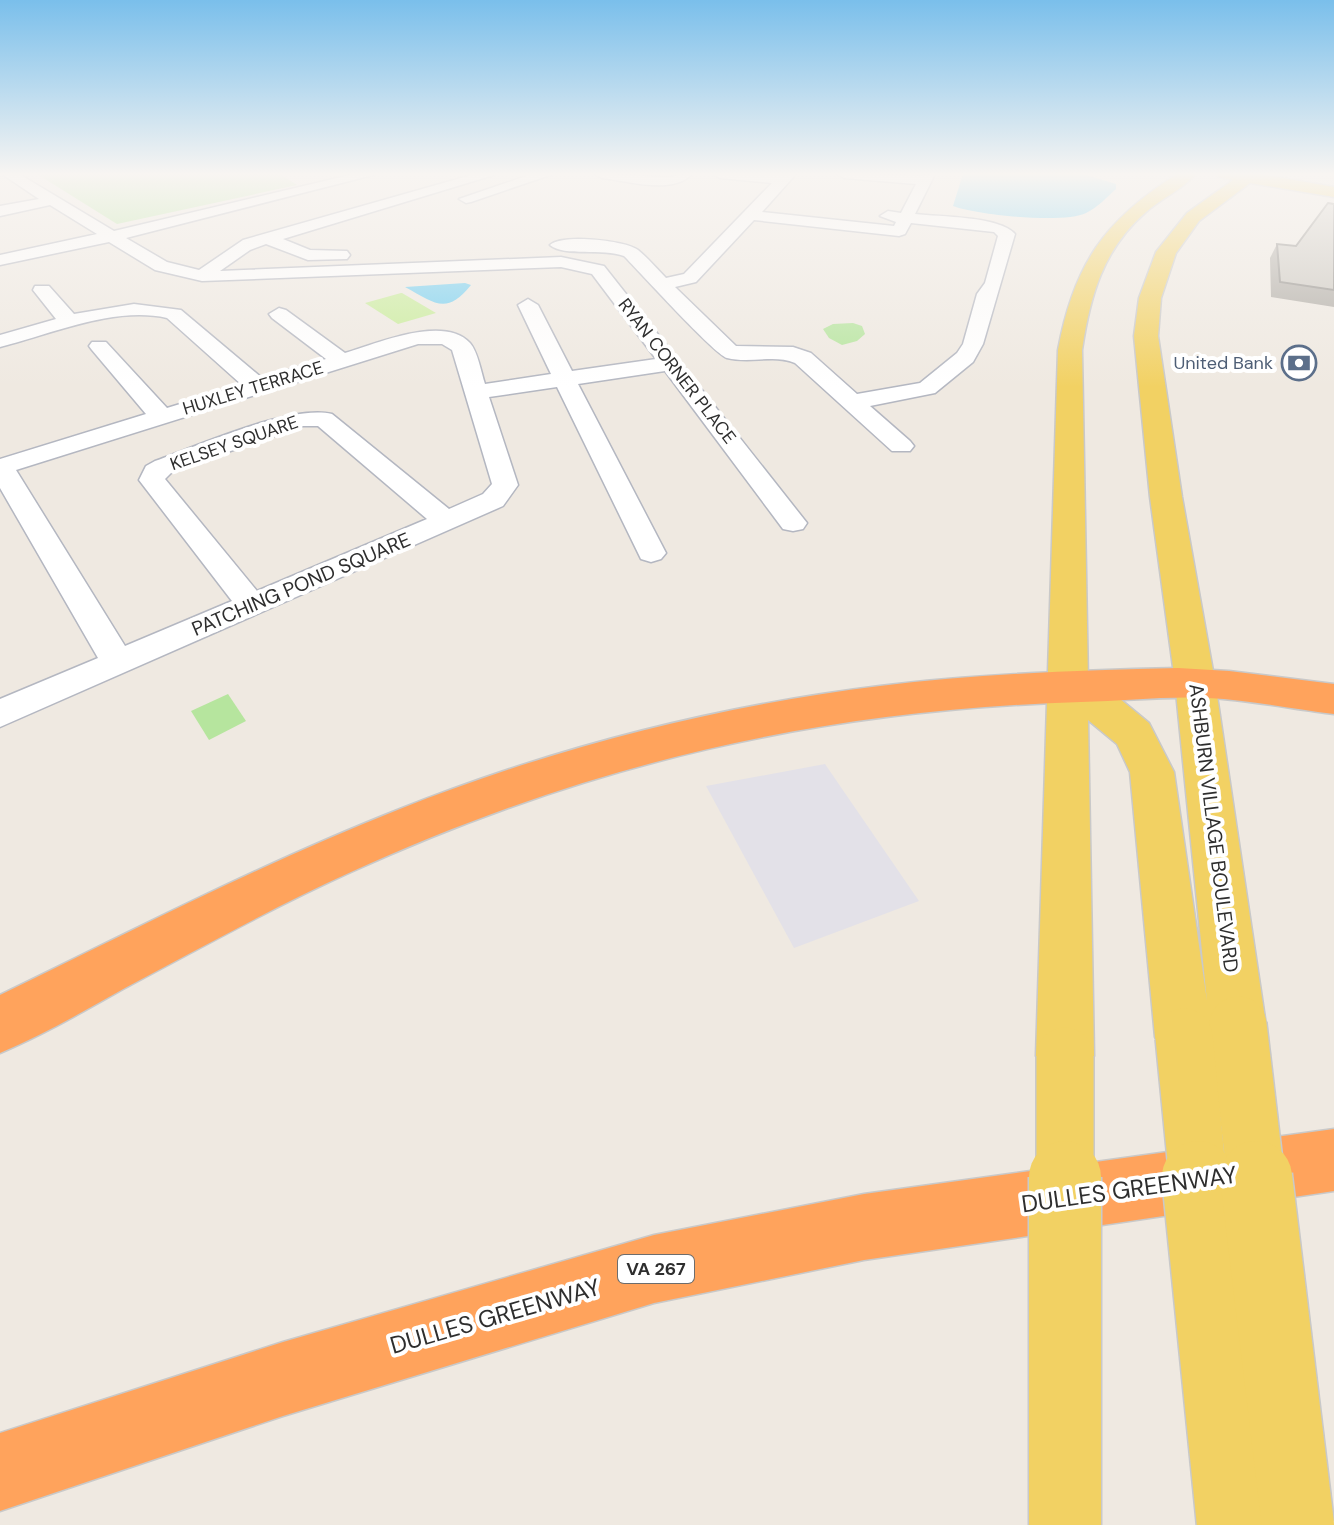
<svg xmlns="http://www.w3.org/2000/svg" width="1334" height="1525" font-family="'DM Sans',sans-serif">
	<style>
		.industrial { fill: #e3e1e8 }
		.green { fill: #b6e59e }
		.pitch { fill: #c9ec9a }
		.water { fill: #75cff0 }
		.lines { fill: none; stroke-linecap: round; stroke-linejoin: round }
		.minor-casing { stroke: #b4b7c1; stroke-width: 3 }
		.major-casing { stroke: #c9c9c9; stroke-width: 3 }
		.highway-casing { stroke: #c9c9c9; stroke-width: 3 }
		.minor { fill: #fff; fill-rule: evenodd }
		.major { fill: #f2d163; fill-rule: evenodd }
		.highway { fill: #ffa35c; fill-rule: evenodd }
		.major-bridge-far1-casing { stroke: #c9c9c9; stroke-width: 60; stroke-linecap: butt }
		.major-bridge-casing { stroke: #c9c9c9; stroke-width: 75; stroke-linecap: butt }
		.major-bridge-far1 { stroke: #f2d163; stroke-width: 57 }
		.major-bridge { stroke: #f2d163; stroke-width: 72 }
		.wall { fill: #afaba4 }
		.building { fill: #cbc7bf; stroke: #8e8b86; stroke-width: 2 }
		.labels { text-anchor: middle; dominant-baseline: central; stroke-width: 8; stroke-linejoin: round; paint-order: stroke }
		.far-service-label { font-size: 18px; fill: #4e5e75; stroke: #fff; text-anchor: end }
		.far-street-label { font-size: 18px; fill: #2e2e2e; stroke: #fff }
		.shield { fill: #fff; stroke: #6d6d6d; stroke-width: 2 }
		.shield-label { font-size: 18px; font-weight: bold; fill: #2e2e2e }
		.street-label { font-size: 20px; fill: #2e2e2e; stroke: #fff }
		.near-street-label { font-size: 24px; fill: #2e2e2e; stroke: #fff }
	</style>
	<rect width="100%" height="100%" fill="#efe9e1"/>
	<!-- industrial -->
	<path class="industrial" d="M 825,764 L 919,901 L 794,948 L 706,786 Z"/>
	<!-- green -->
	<g class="green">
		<path d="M 37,174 L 280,174 L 297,185 L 117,224 Z"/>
		<path d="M 853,323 L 862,326 L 865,334 L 857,341 L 842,345 L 829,338 L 823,329 L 833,324 Z"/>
		<path d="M 228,694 L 246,721 L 209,740 L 191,711 Z"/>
	</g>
	<!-- pitch -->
	<path class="pitch" d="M 401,293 L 402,293 L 436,313 L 398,324 L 365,303 Z"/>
	<!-- water -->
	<g class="water">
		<path d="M 963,174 L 1083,174 L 1116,184 L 1116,189 C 1107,197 1097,208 1086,213 C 1064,224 977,215 953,206 Z"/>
		<path d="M 465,283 L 471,285 C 446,316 435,303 405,287 Z"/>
	</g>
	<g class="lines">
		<!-- minor casing -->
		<g class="minor-casing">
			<g id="minor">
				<path d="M 2,174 L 19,174 L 114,231 L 354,174 L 377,174 L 126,238 L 167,262 L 199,270 L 243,240 L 475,174 L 497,174 L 283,239 L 310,250 L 347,251 L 350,255 L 347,259 L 308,260 L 266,244 L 250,250 L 220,271 L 561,257 L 604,266 L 807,523 L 803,529 L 793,531 L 783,529 L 665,371 L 578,384 L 666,553 L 661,559 L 651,562 L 641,559 L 557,387 L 489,397 L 518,485 L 503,506 L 0,727 L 0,699 L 98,658 L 0,488 L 0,459 L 146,414 L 92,350 L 89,346 L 92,342 L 106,342 L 167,408 L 242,385 L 167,318 C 114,306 52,334 0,347 L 0,335 L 56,319 L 33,290 L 35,286 L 49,286 L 74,314 L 134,304 L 181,310 L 262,378 L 326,359 L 272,318 L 269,314 L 279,308 L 286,310 L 345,353 C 375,344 444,314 470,343 C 478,352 481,372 485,384 L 551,374 L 518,305 L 528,299 L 538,305 L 572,371 L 656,359 L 592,274 L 561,267 L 202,281 L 155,270 L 109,242 L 0,265 L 0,255 L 97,234 L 50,205 L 0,216 L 0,206 L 39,199 ZM 418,344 L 442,344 L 452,350 L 492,484 L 483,494 L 449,509 L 332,414 C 291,404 198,446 155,461 L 146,466 L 139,480 L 232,601 L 125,646 L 16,470 ZM 303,426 L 318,426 L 427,519 L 257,591 L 165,479 L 173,471 Z"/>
				<path d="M 532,174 L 553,174 L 471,202 L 466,203 L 459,199 Z"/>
				<path d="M 595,174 L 668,177 L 692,174 C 672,195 628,181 602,178 Z"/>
				<path d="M 713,174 L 796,174 L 762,212 L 894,226 L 896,222 L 880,216 L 888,211 L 901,213 L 916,184 L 844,178 L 837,174 L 920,176 L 935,174 L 915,214 C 941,217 999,216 1015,234 L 983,344 L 973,362 L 935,393 L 870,406 L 910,441 L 914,446 L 910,451 L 892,451 L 795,363 C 774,354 750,364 727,358 C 714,354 639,271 624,256 C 603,248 564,257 550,245 C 562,234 624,240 638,250 C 648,258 657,269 666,278 L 684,274 L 772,183 L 720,178 ZM 754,220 L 899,236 L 905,234 L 911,223 L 994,232 L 998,236 L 985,283 L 977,294 L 963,344 L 957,353 L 920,383 L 857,394 L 811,353 L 793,347 L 736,346 L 675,287 L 696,282 Z"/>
			</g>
		</g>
		<!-- major casing -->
		<g class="major-casing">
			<path id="major" d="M 1177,174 L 1196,174 C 1183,189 1162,198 1146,212 C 1103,249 1090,296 1082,350 L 1088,681 L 1120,699 L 1149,723 L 1174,772 L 1207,1001 L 1175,682 L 1150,497 L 1134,336 L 1139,298 L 1156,252 L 1187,213 L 1233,180 L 1219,177 L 1217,174 L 1260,174 L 1334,187 L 1334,197 L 1250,183 L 1199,221 L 1176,253 L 1161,298 L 1158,336 L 1182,497 L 1215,682 L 1266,1025 L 1258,1045 L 1238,1053 L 1218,1045 L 1211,1029 L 1213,1037 L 1204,1057 L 1184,1066 L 1164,1057 L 1155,1037 L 1130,772 L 1117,744 L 1088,720 L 1094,1056 L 1085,1076 L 1065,1085 L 1045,1076 L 1036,1056 L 1058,350 C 1074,264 1104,221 1177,174 Z"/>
		</g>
		<!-- highway casing -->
		<g class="highway-casing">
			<g id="highway">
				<path d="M 1178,668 L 1229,671 L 1334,684 L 1334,714 C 1292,709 1250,700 1208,698 C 1165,696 1124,701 1081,702 C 819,710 590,763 351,872 C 274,907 200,948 125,988 C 84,1011 43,1035 0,1053 L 0,995 C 132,931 263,863 400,809 C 553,748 717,706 880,686 C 976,674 1081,670 1178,668 Z"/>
				<path d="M 1334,1129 L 1334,1191 L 864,1260 L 654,1303 L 283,1416 L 0,1511 L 0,1433 L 283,1342 L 654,1235 L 864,1194 Z"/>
			</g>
		</g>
		<!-- minor -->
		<use href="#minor" class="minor"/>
		<!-- major -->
		<use href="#major" class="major"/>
		<!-- highway -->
		<use href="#highway" class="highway"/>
		<!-- major-bridge-far1 casing -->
		<g class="major-bridge-far1-casing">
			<g id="major-bridge-far1">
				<path d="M 1238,1025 L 1256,1179"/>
				<path d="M 1184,1037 L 1198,1179"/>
				<path d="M 1065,1056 L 1065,1179"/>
			</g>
		</g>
		<!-- major-bridge casing -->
		<g class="major-bridge-casing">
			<g id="major-bridge">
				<path d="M 1065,1177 L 1065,1525"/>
				<path d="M 1198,1177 L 1233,1525"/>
				<path d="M 1256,1177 L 1298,1525"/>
			</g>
		</g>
		<!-- major-bridge-far1 -->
		<use href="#major-bridge-far1" class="major-bridge-far1"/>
		<!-- major-bridge -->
		<use href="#major-bridge" class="major-bridge"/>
	</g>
	<!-- wall -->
	<path class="wall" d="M 1334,204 L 1334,307 L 1271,297 L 1270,258 L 1277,244 L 1296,246 Z"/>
	<!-- building -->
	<path class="building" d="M 1328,203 L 1334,204 L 1334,290 L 1280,282 L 1277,244 L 1296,246 Z"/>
	<!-- sky -->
	<linearGradient id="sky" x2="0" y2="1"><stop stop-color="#7abfeb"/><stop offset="0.45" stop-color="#f8f5f2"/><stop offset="1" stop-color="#f8f5f2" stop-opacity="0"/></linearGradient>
	<rect width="1334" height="387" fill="url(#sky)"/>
	<!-- icons -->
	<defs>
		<g id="bank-ring" transform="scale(1.8)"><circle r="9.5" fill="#fff" stroke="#5c6f8a" stroke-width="1.5"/><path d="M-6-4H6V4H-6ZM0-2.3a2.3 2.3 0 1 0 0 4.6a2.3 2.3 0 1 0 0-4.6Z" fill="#5c6f8a"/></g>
	</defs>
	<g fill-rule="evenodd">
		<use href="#bank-ring" x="1299" y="363"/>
	</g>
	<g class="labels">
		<!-- far-service labels -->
		<g class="far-service-label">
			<text x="1273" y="363">United Bank</text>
		</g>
		<!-- far-street labels -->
		<g class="far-street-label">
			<text transform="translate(677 371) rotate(52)">RYAN CORNER PLACE</text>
			<text transform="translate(253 388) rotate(-17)">HUXLEY TERRACE</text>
			<text transform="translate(234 443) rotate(-19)">KELSEY SQUARE</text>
		</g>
		<!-- shield labels -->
		<rect class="shield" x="618" y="1255" width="76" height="28" rx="6"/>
		<g class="shield-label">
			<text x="656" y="1269">VA 267</text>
		</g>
		<!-- street labels -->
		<g class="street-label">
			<text transform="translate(301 584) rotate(-23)">PATCHING POND SQUARE</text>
			<text transform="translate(1214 828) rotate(83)">ASHBURN VILLAGE BOULEVARD</text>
		</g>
		<!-- near-street labels -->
		<g class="near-street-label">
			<text transform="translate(1129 1189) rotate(-8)">DULLES GREENWAY</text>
			<text transform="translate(495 1316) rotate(-16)">DULLES GREENWAY</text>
		</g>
	</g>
</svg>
